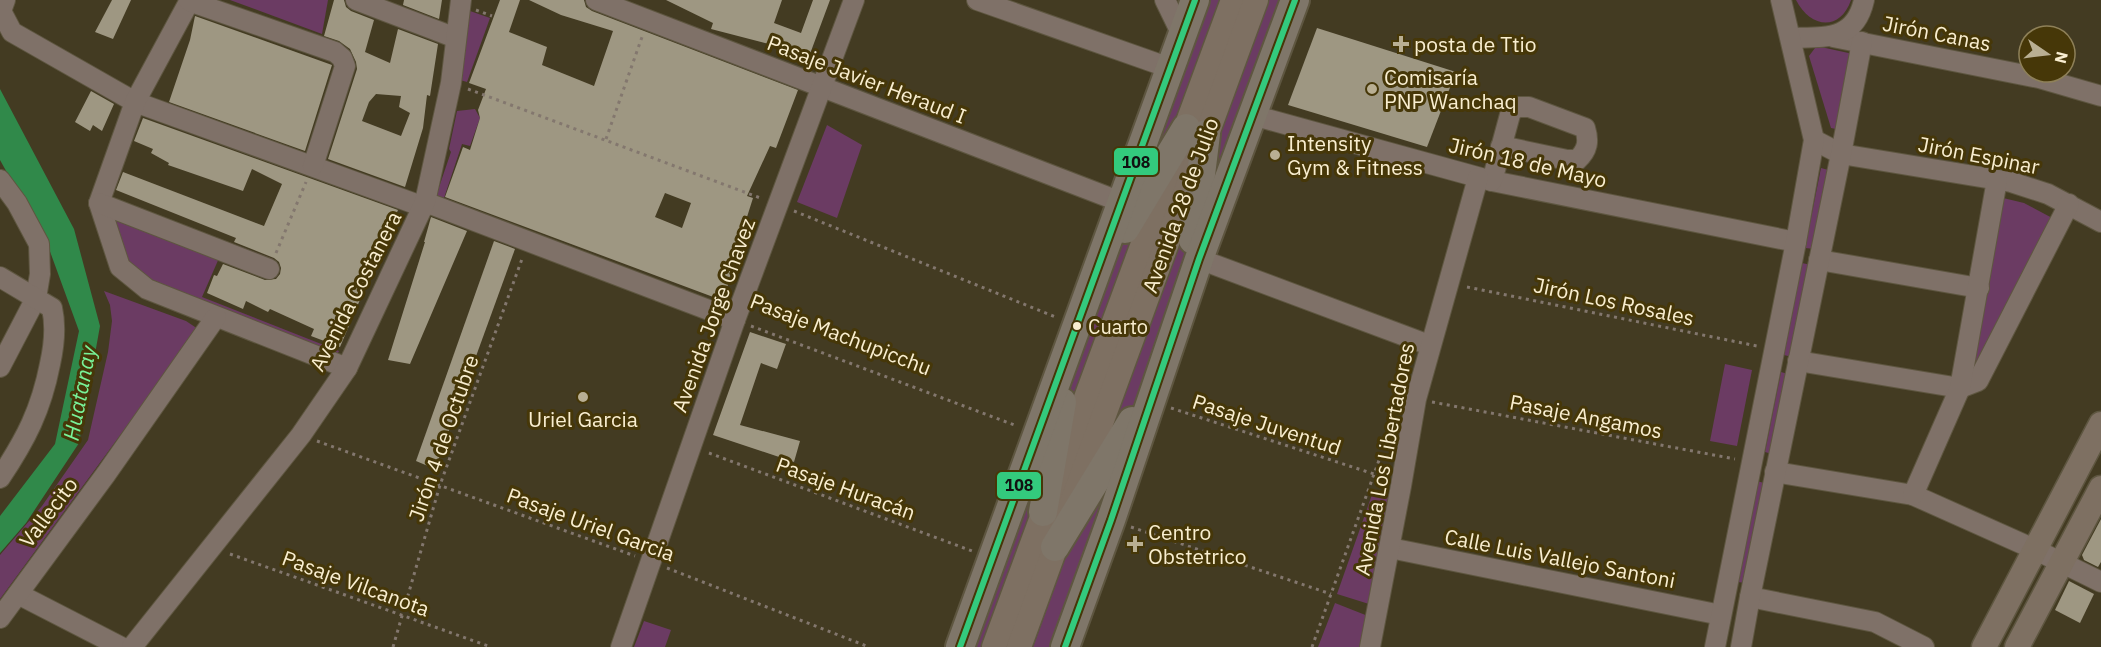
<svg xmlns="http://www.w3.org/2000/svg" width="2101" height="647" font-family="'IBM Plex Sans',sans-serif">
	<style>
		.green { fill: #6b3b63 }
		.water { fill: #30894a }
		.building { fill: #9e9782; fill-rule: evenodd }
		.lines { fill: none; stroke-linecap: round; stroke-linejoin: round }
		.minor-casing { stroke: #5e5640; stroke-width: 22 }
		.major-casing { stroke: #5e5640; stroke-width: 27 }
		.highway-casing { stroke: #5e5640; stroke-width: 32 }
		.path { stroke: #83776e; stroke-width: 3; stroke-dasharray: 3 4.5; stroke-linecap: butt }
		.minor { stroke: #7f7168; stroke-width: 20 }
		.major { stroke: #7e7062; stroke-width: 24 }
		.highway { stroke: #7f7669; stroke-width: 28 }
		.bus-1-casing { stroke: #463708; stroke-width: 10 }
		.bus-1 { stroke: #33ca7d; stroke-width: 6 }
		.poi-dot { fill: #b9af93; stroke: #463708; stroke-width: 2 }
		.bus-dot { fill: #f9eed0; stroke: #463708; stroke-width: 2 }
		.labels { text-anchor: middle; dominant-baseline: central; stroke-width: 6; stroke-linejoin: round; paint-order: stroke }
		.bus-label { font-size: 20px; fill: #f9eed0; stroke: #463708; text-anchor: start }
		.street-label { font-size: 21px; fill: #f9eed0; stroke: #463708 }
		.poi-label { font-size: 21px; fill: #f9eed0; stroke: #463708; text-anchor: start }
		.water-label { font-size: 22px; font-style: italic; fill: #78f298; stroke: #463708 }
		.line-badge { stroke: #463708; stroke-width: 2 }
		.pale-badge-label { font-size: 16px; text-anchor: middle; font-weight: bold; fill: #111 }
	</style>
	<rect width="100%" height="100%" fill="#433b22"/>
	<!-- green -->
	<g class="green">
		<path d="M 230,0 L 328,0 L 322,34 Z"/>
		<path d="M 1208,0 L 1225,0 L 989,647 L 975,647 Z"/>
		<path d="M 1267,0 L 1284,0 L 1051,647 L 1033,647 Z"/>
		<path d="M 1796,0 L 1851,0 C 1840,32 1810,28 1796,0 Z"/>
		<path d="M 470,11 L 490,18 L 467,82 L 460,80 Z"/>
		<path d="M 1821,47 L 1853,54 L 1836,129 L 1831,128 L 1809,56 L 1815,48 Z"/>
		<path d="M 475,109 L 480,118 L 470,146 L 462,144 L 444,198 L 436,196 L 451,152 L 449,149 L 457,111 Z"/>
		<path d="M 827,125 L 862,145 L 837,218 L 797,202 Z"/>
		<path d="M 1821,168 L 1832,171 L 1815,249 L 1805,248 Z"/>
		<path d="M 1999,197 L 2024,203 L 2056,220 L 1975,379 L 1965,376 Z"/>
		<path d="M 112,198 L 273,259 L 271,266 L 223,249 L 202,297 L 339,351 L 333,363 L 117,274 L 107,219 Z"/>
		<path d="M 1802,263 L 1811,265 L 1792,357 L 1784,355 Z"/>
		<path d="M 104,291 L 186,321 L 198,329 L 0,599 L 0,555 L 42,506 L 88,440 L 108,352 L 112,321 L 110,305 Z"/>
		<path d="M 1725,364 L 1752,370 L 1737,446 L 1710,441 Z"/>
		<path d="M 1781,372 L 1788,374 L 1772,454 L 1765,452 Z"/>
		<path d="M 1757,481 L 1764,483 L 1745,583 L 1738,582 Z"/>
		<path d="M 1374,489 L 1389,494 L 1369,604 L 1337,594 Z"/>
		<path d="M 1335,603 L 1368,616 L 1362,647 L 1318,647 Z"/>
		<path d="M 644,621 L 671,630 L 665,647 L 634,647 Z"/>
	</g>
	<!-- water -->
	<path class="water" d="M 0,89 L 74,229 L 100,326 L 79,443 L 26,523 L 0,553 L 0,516 L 55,444 L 79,331 L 48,246 L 0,160 Z"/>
	<!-- building -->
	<g class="building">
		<path d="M 112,0 L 131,0 L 113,39 L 95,32 Z"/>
		<path d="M 334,0 L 344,0 L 346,7 L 351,11 L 374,20 L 365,52 L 390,63 L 398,29 L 438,44 L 430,96 L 427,95 L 423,128 L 405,187 L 328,159 L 357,69 L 356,62 L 350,49 L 339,41 L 324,36 ZM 376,94 L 401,96 L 399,107 L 410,113 L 401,136 L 362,121 L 369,102 Z"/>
		<path d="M 404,0 L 442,0 L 439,19 L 403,5 Z"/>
		<path d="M 500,0 L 520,0 L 509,32 L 547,47 L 542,65 L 594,86 L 613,31 L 561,15 L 529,0 L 584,0 L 586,7 L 592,11 L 798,90 L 776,148 L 770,146 L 747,196 L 753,198 L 735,255 L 724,301 L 445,197 L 463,147 L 470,150 L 480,118 L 478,110 L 486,89 L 469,83 ZM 665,193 L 691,203 L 682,228 L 655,217 Z"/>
		<path d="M 666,0 L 782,0 L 774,23 L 801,33 L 813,0 L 830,0 L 807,62 L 795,58 L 773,45 L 711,29 L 713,23 Z"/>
		<path d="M 195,16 L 332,65 L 305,151 L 169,102 L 190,40 Z"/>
		<path d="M 1317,28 L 1456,72 L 1427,147 L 1288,105 Z"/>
		<path d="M 91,91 L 114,104 L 102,131 L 93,125 L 90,131 L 75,122 Z"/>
		<path d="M 143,118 L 398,210 L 340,347 L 311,336 L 314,329 L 270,309 L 268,312 L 246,301 L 243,309 L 207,293 L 214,275 L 217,276 L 223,264 L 265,280 L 276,279 L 280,274 L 281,268 L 279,262 L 274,258 L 234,242 L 236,238 L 116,190 L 123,172 L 264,226 L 282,184 L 252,169 L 243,191 L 168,165 L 169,163 L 151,153 L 153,149 L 134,141 Z"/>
		<path d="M 431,217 L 467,231 L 410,364 L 388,360 L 425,242 L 424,242 Z"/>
		<path d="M 494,241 L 515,249 L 435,469 L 416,461 Z"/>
		<path d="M 750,332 L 786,344 L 777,369 L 761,363 L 740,425 L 800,441 L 794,462 L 713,435 Z"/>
		<path d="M 2101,519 L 2101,562 L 2098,567 L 2084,560 L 2082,555 Z"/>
		<path d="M 2069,581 L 2094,594 L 2080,623 L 2055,610 Z"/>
	</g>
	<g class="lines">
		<!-- minor casing -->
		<g class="minor-casing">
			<g id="minor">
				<path d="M 5,0 L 1,11 L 12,32 L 135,102 L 424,207"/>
				<path d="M 190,0 L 135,102 L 99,203 L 120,267 L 147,289 L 347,368"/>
				<path d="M 356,0 L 456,38"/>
				<path d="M 596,0 L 1121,202"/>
				<path d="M 977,0 L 1170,68"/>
				<path d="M 1165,0 L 1182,35"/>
				<path d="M 189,1 L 335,52 L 342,58 L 345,66 L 313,166"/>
				<path d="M 1833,37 L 2039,78 L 2101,96"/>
				<path d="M 1791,38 C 1825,37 1855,41 1864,0"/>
				<path d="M 1252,115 L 1492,181 L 1796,242"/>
				<path d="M 1814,140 L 1841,154 L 2011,182 L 2048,194 L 2101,222"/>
				<path d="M 0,180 L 17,203 L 39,244 L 40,274 L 36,298 L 0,367"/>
				<path d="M 1492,181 L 1511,111 L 1518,107 L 1529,107 L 1585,128 C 1589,141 1588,150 1577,160 L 1567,160 L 1501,146"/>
				<path d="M 425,202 L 735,320"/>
				<path d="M 99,203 L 269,269"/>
				<path d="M 1199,259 L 1421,342"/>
				<path d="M 1819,260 L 1979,288"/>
				<path d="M 0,277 L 52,308 C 56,326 54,346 50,364 C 41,410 26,439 0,478"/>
				<path d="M 1798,361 L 1960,388 L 1978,381 L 2069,204"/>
				<path d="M 1775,472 L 1913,495 L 2034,549 L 2101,582"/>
				<path d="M 1913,495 L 1960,388 L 1997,180"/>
				<path d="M 1390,548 L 1721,615"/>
				<path d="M 18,594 L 121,647"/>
				<path d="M 1750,597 L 1875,622 L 1924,647"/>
				<path d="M 0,618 L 106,474 L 216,317"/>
				<path d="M 132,647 L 301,435 L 347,368 L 425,202 L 451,83 L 461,0"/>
				<path d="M 621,647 L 735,320 L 854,0"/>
				<path d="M 1370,647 L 1401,486 L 1416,399 L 1478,178"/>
				<path d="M 1715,647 L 1796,242 L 1814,140 L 1781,0"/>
				<path d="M 1741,647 L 1750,597 L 1841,154 L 1862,42"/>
			</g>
		</g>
		<!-- major casing -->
		<g class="major-casing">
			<g id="major">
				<path d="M 994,647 L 1233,0"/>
				<path d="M 1019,647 L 1256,0"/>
				<path d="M 1984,647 L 2101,424"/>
				<path d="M 2017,647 L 2101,488"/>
			</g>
		</g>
		<!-- highway casing -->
		<g class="highway-casing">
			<g id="highway">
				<path d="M 1125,229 L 1186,128"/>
				<path d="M 1193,240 L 1206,134"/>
				<path d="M 1043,512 L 1062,402"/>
				<path d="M 1055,547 L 1132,421"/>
				<path d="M 960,647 L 1195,0"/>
				<path d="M 1065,647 L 1111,520 L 1199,259 L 1295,0"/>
			</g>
		</g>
		<!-- path -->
		<g class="path">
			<path d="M 476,10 L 492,16"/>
			<path d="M 468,89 L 763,199"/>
			<path d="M 606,139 L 642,37"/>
			<path d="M 794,211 L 1058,318"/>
			<path d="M 276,253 L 306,182"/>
			<path d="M 1467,287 L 1757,346"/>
			<path d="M 751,326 L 1017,426"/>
			<path d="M 1432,402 L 1735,459"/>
			<path d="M 1171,408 L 1374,474"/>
			<path d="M 317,441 L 635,556"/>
			<path d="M 709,453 L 972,551"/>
			<path d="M 1131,527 L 1331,594"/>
			<path d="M 230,554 L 491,647"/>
			<path d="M 667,568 L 869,647"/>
			<path d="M 393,647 L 440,485 L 522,259"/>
			<path d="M 1312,647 L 1392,424"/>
		</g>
		<!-- minor -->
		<use href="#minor" class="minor"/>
		<!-- major -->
		<use href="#major" class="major"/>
		<!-- highway -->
		<use href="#highway" class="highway"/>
		<!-- bus-1 casing -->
		<g class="bus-1-casing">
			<g id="bus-1">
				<path d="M 960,647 L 1195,0"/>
				<path d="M 1065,647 L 1111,520 L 1199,259 L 1295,0"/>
			</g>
		</g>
		<!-- bus-1 -->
		<use href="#bus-1" class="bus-1"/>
	</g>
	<!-- markers -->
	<g class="poi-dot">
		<path d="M1398 35h6v6h6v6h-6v6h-6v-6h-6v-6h6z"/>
		<circle cx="1372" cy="89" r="6"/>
		<circle cx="1275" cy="155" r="6"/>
		<circle cx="583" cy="397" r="6"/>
		<path d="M1132 535h6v6h6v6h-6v6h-6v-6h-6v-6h6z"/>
	</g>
	<circle class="bus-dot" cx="1077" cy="326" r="5"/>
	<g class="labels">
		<!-- bus labels -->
		<g class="bus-label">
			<text x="1088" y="326">Cuarto</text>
		</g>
		<!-- street labels -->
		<g class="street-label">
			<text transform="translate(1937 33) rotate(11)">Jirón Canas</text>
			<text transform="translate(867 79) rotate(21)">Pasaje Javier Heraud I</text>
			<text transform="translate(1979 155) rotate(11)">Jirón Espinar</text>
			<text transform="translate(1528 162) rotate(13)">Jirón 18 de Mayo</text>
			<text transform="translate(1180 205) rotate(-70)">Avenida 28 de Julio</text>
			<text transform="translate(355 291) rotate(-63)">Avenida Costanera</text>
			<text transform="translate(1614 301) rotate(12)">Jirón Los Rosales</text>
			<text transform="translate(713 315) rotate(-70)">Avenida Jorge Chavez</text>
			<text transform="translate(841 334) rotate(21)">Pasaje Machupicchu</text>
			<text transform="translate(1586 416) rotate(11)">Pasaje Angamos</text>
			<text transform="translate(1267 424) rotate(18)">Pasaje Juventud</text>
			<text transform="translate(443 438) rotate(-71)">Jirón 4 de Octubre</text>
			<text transform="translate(1384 459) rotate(-79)">Avenida Los Libertadores</text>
			<text transform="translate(846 488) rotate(20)">Pasaje Huracán</text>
			<text transform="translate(48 512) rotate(-53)">Vallecito</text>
			<text transform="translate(591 524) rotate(20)">Pasaje Uriel Garcia</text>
			<text transform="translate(1560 558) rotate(11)">Calle Luis Vallejo Santoni</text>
			<text transform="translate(356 583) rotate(20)">Pasaje Vilcanota</text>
		</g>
		<!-- poi labels -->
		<g class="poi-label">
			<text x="1414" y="44">posta de Ttio</text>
			<text x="1384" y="77">Comisaría<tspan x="1384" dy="24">PNP Wanchaq</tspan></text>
			<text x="1287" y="143">Intensity<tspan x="1287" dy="24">Gym &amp; Fitness</tspan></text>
			<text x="583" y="419" text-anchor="middle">Uriel Garcia</text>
			<text x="1148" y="532">Centro<tspan x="1148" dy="24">Obstetrico</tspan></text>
		</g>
		<!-- water labels -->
		<g class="water-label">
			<text transform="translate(79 393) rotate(-79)">Huatanay</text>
		</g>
	</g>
	<g class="line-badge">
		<rect x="1113" y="147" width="46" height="29" rx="6" fill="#33ca7d"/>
		<rect x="996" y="471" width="46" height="29" rx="6" fill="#33ca7d"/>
	</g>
	<g class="pale-badge-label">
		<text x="1136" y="168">108</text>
		<text x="1019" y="491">108</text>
	</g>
	<!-- north arrow -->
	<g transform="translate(2047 54) rotate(104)"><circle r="28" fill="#463708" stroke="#8e8058" stroke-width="1.5"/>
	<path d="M0-4.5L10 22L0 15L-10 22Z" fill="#b9af93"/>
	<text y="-9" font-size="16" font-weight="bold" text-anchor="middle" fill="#f9eed0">N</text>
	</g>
</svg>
